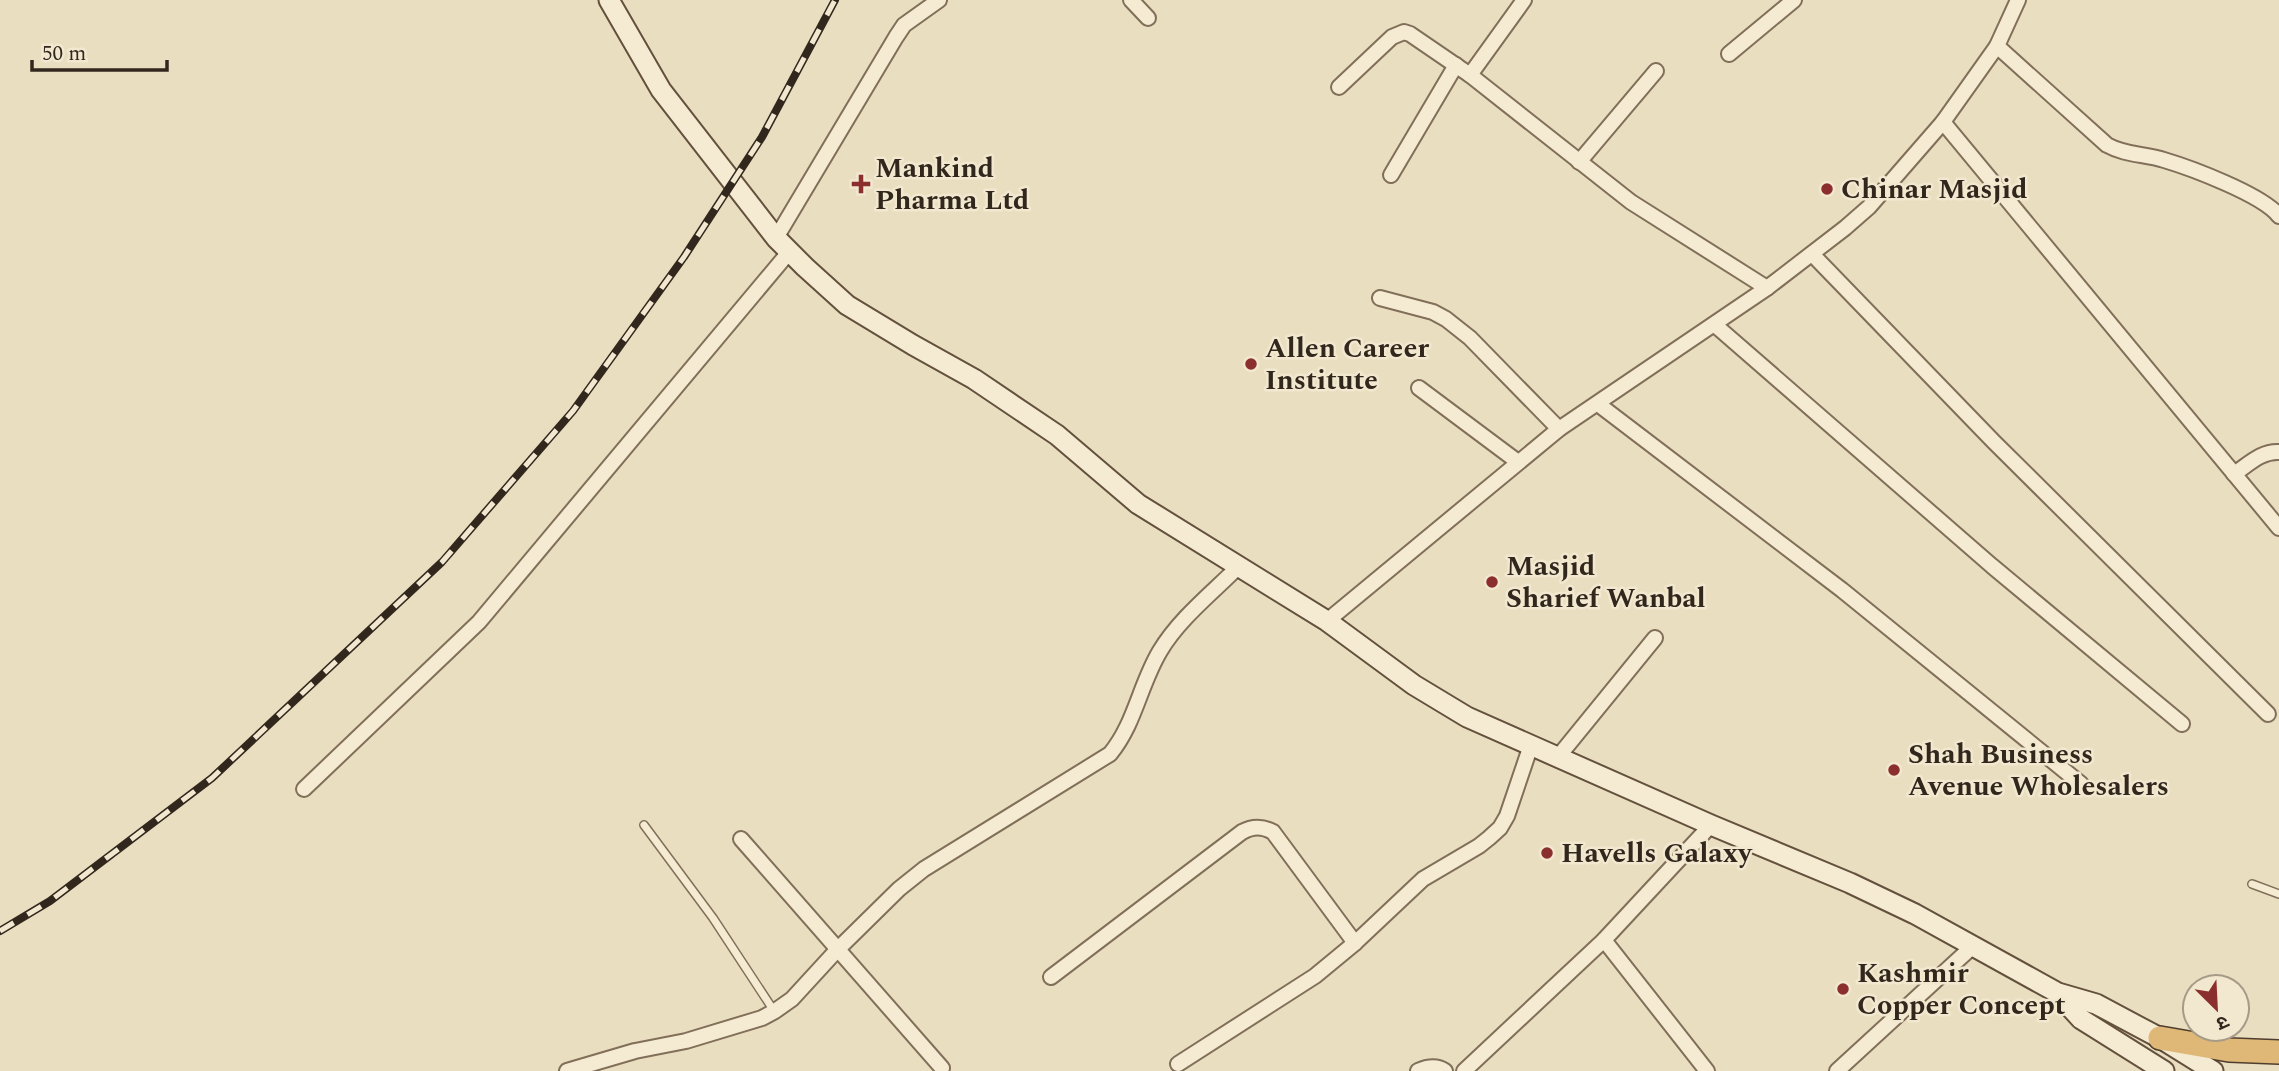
<svg xmlns="http://www.w3.org/2000/svg" width="2279" height="1071" font-family="Spectral,'Noto Sans Devanagari',serif">
	<style>
		.lines { fill: none; stroke-linecap: round; stroke-linejoin: round }
		.service-casing { stroke: #816f59; stroke-width: 10 }
		.minor-casing { stroke: #816f59; stroke-width: 18 }
		.secondary-casing { stroke: #63503d; stroke-width: 23 }
		.trunk-casing { stroke: #4f3d2e; stroke-width: 26 }
		.service { stroke: #f5ebd2; stroke-width: 7 }
		.minor { stroke: #f5ebd2; stroke-width: 14 }
		.secondary { stroke: #f5ebd2; stroke-width: 19 }
		.trunk { stroke: #dfb878; stroke-width: 23 }
		.rail-casing { stroke: #32271d; stroke-width: 8 }
		.rail { stroke: #f2e8cf; stroke-width: 5; stroke-dasharray: 16; stroke-linecap: butt }
		.poi-dot { fill: #8b2f2e; stroke: #f2e8cf; stroke-width: 2.5 }
		.labels { text-anchor: middle; dominant-baseline: central; stroke-width: 5; stroke-linejoin: round; paint-order: stroke }
		.poi-label { font-size: 28px; font-weight: bold; fill: #32271d; stroke: #f2e8cf; text-anchor: start }
	</style>
	<rect width="100%" height="100%" fill="#e9dec0"/>
	<g class="lines">
		<!-- service casing -->
		<g class="service-casing">
			<g id="service">
				<path d="M 644,825 L 713,918 L 774,1011"/>
				<path d="M 2252,884 L 2279,894"/>
			</g>
		</g>
		<!-- minor casing -->
		<g class="minor-casing">
			<g id="minor">
				<path d="M 1131,0 L 1148,18"/>
				<path d="M 1997,46 L 2107,145 C 2125,155 2144,154 2164,160 C 2191,168 2263,195 2279,216"/>
				<path d="M 1729,54 L 1794,0"/>
				<path d="M 1470,75 L 1524,0"/>
				<path d="M 1339,87 L 1392,37 L 1404,32 L 1410,34 L 1470,75 L 1631,202 L 1767,288"/>
				<path d="M 1943,122 L 2279,528"/>
				<path d="M 1579,162 L 1656,71"/>
				<path d="M 1391,175 L 1456,65"/>
				<path d="M 776,238 L 896,37 L 904,25 L 939,0"/>
				<path d="M 1812,254 L 1994,442 L 2268,714"/>
				<path d="M 1380,298 L 1433,312 L 1446,319 L 1470,338 L 1559,429"/>
				<path d="M 1715,325 L 1992,566 L 2182,724"/>
				<path d="M 1419,388 L 1518,462"/>
				<path d="M 1598,404 L 1842,590 L 2081,784"/>
				<path d="M 2234,474 C 2248,465 2261,451 2279,452"/>
				<path d="M 1327,621 L 1559,429 L 1767,288 L 1845,228 L 1869,207 L 1943,122 L 1997,46 L 2018,0"/>
				<path d="M 1558,757 L 1655,638"/>
				<path d="M 304,789 L 479,622 L 790,251"/>
				<path d="M 741,839 L 942,1068"/>
				<path d="M 1604,940 L 1707,1071"/>
				<path d="M 1051,977 L 1242,832 C 1253,826 1262,826 1273,832 L 1355,943"/>
				<path d="M 1178,1064 L 1315,976 L 1355,943 L 1423,879 L 1479,846 L 1489,838 L 1500,828 L 1507,816 L 1531,745"/>
				<path d="M 567,1071 L 635,1051 L 686,1041 L 762,1018 L 775,1011 L 792,999 L 837,950 L 899,889 L 924,869 L 1110,754 C 1135,724 1140,684 1160,651 C 1179,619 1212,593 1238,567"/>
				<path d="M 1418,1071 C 1427,1067 1436,1065 1445,1071"/>
				<path d="M 1464,1071 L 1604,940 L 1711,825"/>
				<path d="M 1837,1071 L 1973,946"/>
			</g>
		</g>
		<!-- secondary casing -->
		<g class="secondary-casing">
			<g id="secondary">
				<path d="M 609,0 L 661,90 L 776,238 L 805,267 L 847,305 L 913,345 L 974,379 L 1057,435 L 1138,504 L 1327,621 L 1414,685 L 1467,717 L 1711,825 L 1850,883 L 1915,914 L 2058,993 L 2096,1004 L 2160,1038 L 2213,1071"/>
				<path d="M 2058,994 L 2081,1019 L 2164,1071"/>
			</g>
		</g>
		<!-- trunk casing -->
		<g class="trunk-casing">
			<path id="trunk" d="M 2160,1038 L 2229,1050 L 2279,1052"/>
		</g>
		<!-- service -->
		<use href="#service" class="service"/>
		<!-- minor -->
		<use href="#minor" class="minor"/>
		<!-- secondary -->
		<use href="#secondary" class="secondary"/>
		<!-- trunk -->
		<use href="#trunk" class="trunk"/>
		<!-- rail casing -->
		<g class="rail-casing">
			<path id="rail" d="M 0,931 L 50,901 L 212,778 L 442,562 L 573,411 L 684,257 L 762,137 L 835,0"/>
		</g>
		<!-- rail -->
		<use href="#rail" class="rail"/>
	</g>
	<!-- markers -->
	<g class="poi-dot">
		<path d="M857.5 173.5h7v7h7v7h-7v7h-7v-7h-7v-7h7z"/>
		<circle cx="1827" cy="189" r="7"/>
		<circle cx="1251" cy="364" r="7"/>
		<circle cx="1492" cy="582" r="7"/>
		<circle cx="1894" cy="770" r="7"/>
		<circle cx="1547" cy="853" r="7"/>
		<circle cx="1843" cy="989" r="7"/>
	</g>
	<g class="labels">
		<!-- poi labels -->
		<g class="poi-label">
			<text x="875" y="168">Mankind<tspan x="875" dy="32">Pharma Ltd</tspan></text>
			<text x="1841" y="189">Chinar Masjid</text>
			<text x="1265" y="348">Allen Career<tspan x="1265" dy="32">Institute</tspan></text>
			<text x="1506" y="566">Masjid<tspan x="1506" dy="32">Sharief Wanbal</tspan></text>
			<text x="1908" y="754">Shah Business<tspan x="1908" dy="32">Avenue Wholesalers</tspan></text>
			<text x="1561" y="853">Havells Galaxy</text>
			<text x="1857" y="973">Kashmir<tspan x="1857" dy="32">Copper Concept</tspan></text>
		</g>
	</g>
	<!-- north arrow -->
	<g transform="translate(2216 1008) rotate(156)"><circle r="33" fill="#f2e8cf" stroke="#a59b88" stroke-width="2"/>
	<path d="M0-5L12 26L0 18L-12 26Z" fill="#8b2f2e"/>
	<text y="-10" font-size="19" font-weight="bold" text-anchor="middle" fill="#32271d">उ</text>
	</g>
	<!-- scale -->
	<path d="M32 60v10h135v-10" fill="none" stroke="#32271d" stroke-width="3.5"/>
	<text x="42" y="60" font-size="21" fill="#32271d" stroke="#f2e8cf" stroke-width="5" paint-order="stroke">50 m</text>
</svg>
